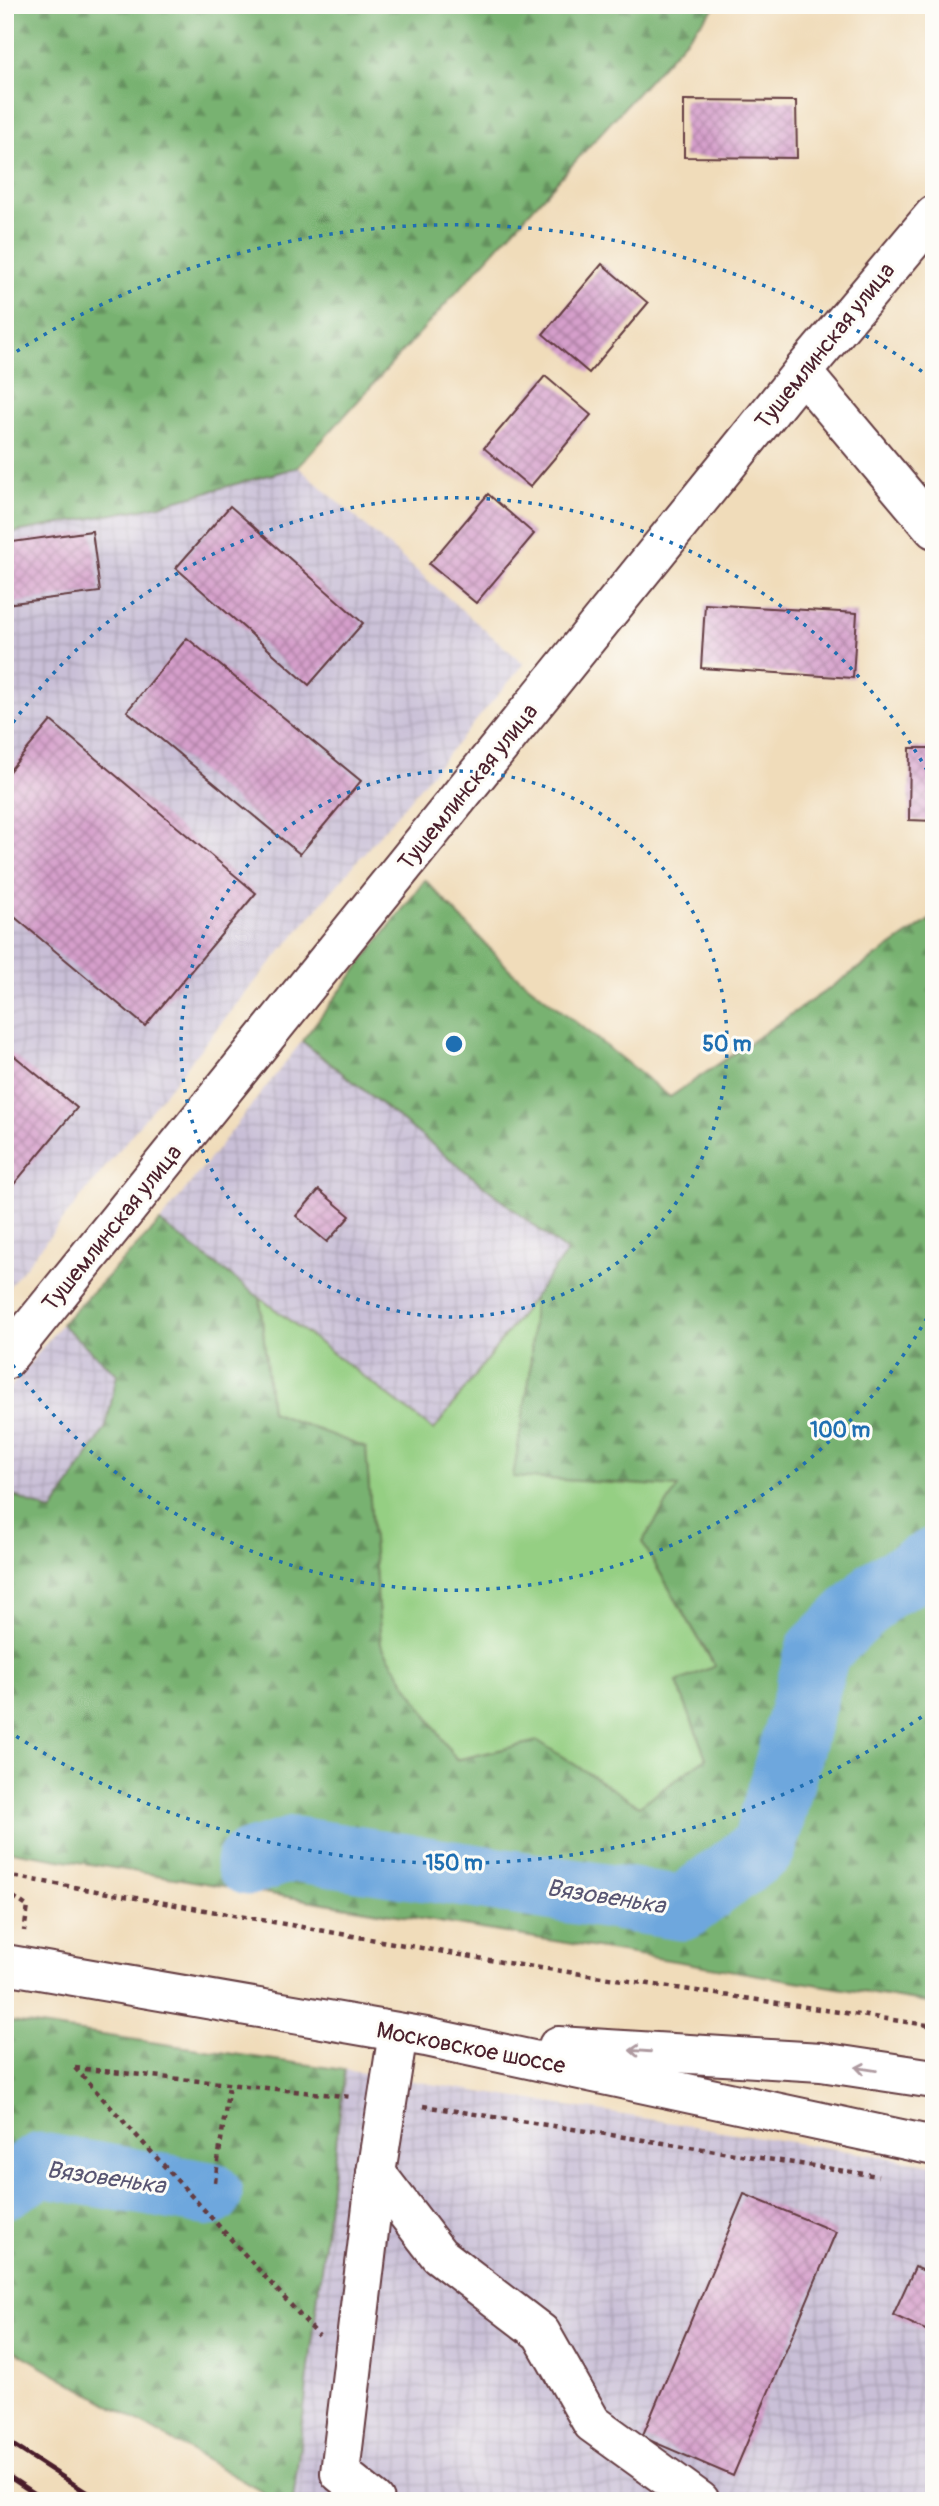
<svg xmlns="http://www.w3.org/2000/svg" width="939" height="2506" font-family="Pangolin,sans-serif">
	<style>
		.industrial { fill: url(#industrial-grid) }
		.green { fill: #95cf83; stroke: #707757; stroke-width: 2 }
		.forest { fill: url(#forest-firs); stroke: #61684e; stroke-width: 2 }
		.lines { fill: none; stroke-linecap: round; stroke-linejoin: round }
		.river { stroke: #6ea7dd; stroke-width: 65 }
		.building { fill: url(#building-cross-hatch) }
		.minor-casing { stroke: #633b40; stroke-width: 42 }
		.major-casing { stroke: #633b40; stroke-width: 42 }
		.path { stroke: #633b40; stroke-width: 4.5; stroke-dasharray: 5 5; stroke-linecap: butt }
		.minor { stroke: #fff; stroke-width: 38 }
		.major { stroke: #fff; stroke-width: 38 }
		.rail { stroke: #4a1f2b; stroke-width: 5 }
		.oneway { stroke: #ae9aa0 }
		.ring { fill: none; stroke: #1f6fb2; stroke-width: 3.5; stroke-dasharray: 3.5 7 }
		.labels { text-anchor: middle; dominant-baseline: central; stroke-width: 6; stroke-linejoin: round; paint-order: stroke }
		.street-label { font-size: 23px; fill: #4a1f2b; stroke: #fdfcf7 }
		.water-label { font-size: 24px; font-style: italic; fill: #585572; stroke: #fdfcf7 }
		.centre { fill: #1f6fb2; stroke: #fdfcf7; stroke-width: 3.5 }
		.ring-label { font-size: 21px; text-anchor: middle; font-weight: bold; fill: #1f6fb2; stroke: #fdfcf7; stroke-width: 6; stroke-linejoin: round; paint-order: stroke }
	</style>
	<defs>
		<pattern id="industrial-grid" width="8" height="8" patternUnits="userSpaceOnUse" patternTransform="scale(1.75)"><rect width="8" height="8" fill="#c9bfd7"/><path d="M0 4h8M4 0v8" fill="none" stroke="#aea4b9"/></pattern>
		<pattern id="forest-firs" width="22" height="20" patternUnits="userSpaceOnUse" patternTransform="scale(1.75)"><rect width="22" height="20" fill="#78b271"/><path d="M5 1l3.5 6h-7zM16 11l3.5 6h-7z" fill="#64905d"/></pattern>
		<pattern id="building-cross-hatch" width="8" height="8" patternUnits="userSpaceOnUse" patternTransform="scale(1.75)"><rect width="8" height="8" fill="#d59fcb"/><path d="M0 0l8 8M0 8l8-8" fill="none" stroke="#af81a5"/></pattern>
	</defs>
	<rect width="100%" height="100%" fill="#fdfcf7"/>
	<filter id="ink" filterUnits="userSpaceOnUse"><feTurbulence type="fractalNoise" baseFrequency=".0143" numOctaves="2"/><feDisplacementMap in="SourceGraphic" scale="14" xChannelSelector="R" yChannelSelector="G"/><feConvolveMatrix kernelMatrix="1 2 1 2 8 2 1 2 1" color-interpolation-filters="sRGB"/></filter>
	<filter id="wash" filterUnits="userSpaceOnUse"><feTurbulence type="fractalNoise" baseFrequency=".00686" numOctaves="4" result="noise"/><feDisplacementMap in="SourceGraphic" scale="28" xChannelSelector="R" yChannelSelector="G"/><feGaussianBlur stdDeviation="1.57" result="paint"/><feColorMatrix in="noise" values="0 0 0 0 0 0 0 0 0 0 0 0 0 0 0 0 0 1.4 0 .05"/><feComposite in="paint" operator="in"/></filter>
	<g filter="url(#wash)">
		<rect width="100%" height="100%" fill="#f0dcba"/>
		<!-- industrial -->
		<g class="industrial">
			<path d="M 298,467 L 524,664 L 239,1001 L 5,1292 L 5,534 L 152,507 Z"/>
			<path d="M 302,1041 L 567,1252 L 434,1431 L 160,1222 Z"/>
			<path d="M 61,1324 L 117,1374 L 106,1427 L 52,1513 L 5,1492 L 5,1394 Z"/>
			<path d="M 345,2070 L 934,2165 L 934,2501 L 293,2501 Z"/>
		</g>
		<!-- green -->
		<path class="green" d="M 534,1297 L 530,1374 L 678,1487 L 642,1542 L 715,1667 L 677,1682 L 706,1758 L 639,1807 L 538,1741 L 456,1760 L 381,1645 L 366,1449 L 271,1412 L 260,1298 L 434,1430 Z"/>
		<!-- forest -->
		<g class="forest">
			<path d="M 5,5 L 717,5 L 298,467 L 152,507 L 5,534 Z"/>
			<path d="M 425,880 L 510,970 L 670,1097 L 934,917 L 934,2004 L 5,1850 L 5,1492 L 52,1512 L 106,1427 L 117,1374 L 61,1324 L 160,1222 L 260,1298 L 271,1412 L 366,1448 L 381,1645 L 456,1760 L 538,1741 L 639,1806 L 706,1758 L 677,1682 L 715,1666 L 642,1542 L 678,1487 L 513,1477 L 530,1374 L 534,1297 L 567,1252 L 302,1041 Z"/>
			<path d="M 5,2021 L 345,2070 L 293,2501 L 278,2501 L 5,2345 Z"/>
		</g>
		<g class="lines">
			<!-- river -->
			<g class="river">
				<path d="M 248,1863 L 294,1849 L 683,1908 L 764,1847 L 818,1651 L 880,1590 L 934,1560"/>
				<path d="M 5,2186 L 41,2165 L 210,2194"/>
			</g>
		</g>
		<g id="blocks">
			<!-- building -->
			<g class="building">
				<path d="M 684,100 L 796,101 L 797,158 L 684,157 Z"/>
				<path d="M 602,264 L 648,303 L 589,373 L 543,334 Z"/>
				<path d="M 545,376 L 591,415 L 530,487 L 484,448 Z"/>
				<path d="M 488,494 L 534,534 L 476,603 L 429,564 Z"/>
				<path d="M 230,506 L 363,623 L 309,685 L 176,568 Z"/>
				<path d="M 92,531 L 100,592 L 5,604 L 5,543 Z"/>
				<path d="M 705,604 L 857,613 L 853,678 L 701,668 Z"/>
				<path d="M 187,638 L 361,781 L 300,854 L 127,711 Z"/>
				<path d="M 51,721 L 256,893 L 145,1026 L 5,909 L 5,776 Z"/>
				<path d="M 910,748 L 934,748 L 934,821 L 909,820 Z"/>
				<path d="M 5,1048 L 77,1108 L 5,1195 Z"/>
				<path d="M 319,1190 L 350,1216 L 327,1242 L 296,1216 Z"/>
				<path d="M 744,2194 L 836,2232 L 733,2476 L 642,2437 Z"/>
				<path d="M 915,2267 L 934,2275 L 934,2334 L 893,2315 Z"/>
			</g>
		</g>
	</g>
	<g filter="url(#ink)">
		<use href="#blocks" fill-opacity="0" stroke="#633b40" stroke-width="2"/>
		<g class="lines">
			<!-- minor casing -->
			<g class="minor-casing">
				<g id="minor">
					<path d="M 802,372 L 934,529"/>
					<path d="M 5,1360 L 802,372 L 934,215"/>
					<path d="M 376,2173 L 439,2255 L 541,2333 L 592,2423 L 700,2501"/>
					<path d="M 375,2501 L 340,2473 L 376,2173 L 398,2033"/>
				</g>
			</g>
			<!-- major casing -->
			<g class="major-casing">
				<g id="major">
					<path d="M 5,1964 L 426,2037 L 934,2146"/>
					<path d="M 558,2046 L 821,2062 L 934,2079"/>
				</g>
			</g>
			<!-- path -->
			<g class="path">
				<path d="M 5,1875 L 507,1963 L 934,2026"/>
				<path d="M 5,1891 L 28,1907 L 24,1931"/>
				<path d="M 5,2039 L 12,2001"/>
				<path d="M 75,2068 L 352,2097"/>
				<path d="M 75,2068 L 319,2336"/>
				<path d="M 423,2106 L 878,2176"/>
				<path d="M 215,2182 L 229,2085"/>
			</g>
			<!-- minor -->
			<use href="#minor" class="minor"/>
			<!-- major -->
			<use href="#major" class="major"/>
			<!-- rail -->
			<g class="rail">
				<path d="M 5,2440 L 100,2501"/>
				<path d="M 5,2474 L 46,2501"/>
			</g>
		</g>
		<!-- one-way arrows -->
		<defs><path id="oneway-shaft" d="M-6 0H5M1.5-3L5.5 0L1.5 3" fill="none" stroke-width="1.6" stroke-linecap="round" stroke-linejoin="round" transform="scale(1.75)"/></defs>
		<g class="oneway">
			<use href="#oneway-shaft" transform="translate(640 2051) rotate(-176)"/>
			<use href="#oneway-shaft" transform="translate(866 2069) rotate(-171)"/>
		</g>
	</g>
	<!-- distance rings -->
	<g class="ring">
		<circle cx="454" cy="1044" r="273"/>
		<path d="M932 1309A546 546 0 0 1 7 1357M7 731A546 546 0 0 1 932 779"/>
		<path d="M930 1711A819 819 0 0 1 8 1731M8 357A819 819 0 0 1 930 377"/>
	</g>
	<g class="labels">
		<!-- street labels -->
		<g class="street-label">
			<text transform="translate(825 346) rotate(-51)">Тушемлинская улица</text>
			<text transform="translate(468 787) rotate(-51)">Тушемлинская улица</text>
			<text transform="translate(112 1228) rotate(-51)">Тушемлинская улица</text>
			<text transform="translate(471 2048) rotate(11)">Московское шоссе</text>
		</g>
		<!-- water labels -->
		<g class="water-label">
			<text transform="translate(606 1897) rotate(9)">Вязовенька</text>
			<text transform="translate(106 2178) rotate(8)">Вязовенька</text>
		</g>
	</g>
	<circle cx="454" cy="1044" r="10" class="centre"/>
	<g class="ring-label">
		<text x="727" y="1051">50 m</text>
		<text x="840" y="1437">100 m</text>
		<text x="454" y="1870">150 m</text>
	</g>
	<!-- margin -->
	<rect width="939" height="2506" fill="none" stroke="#fdfcf7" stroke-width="28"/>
</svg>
